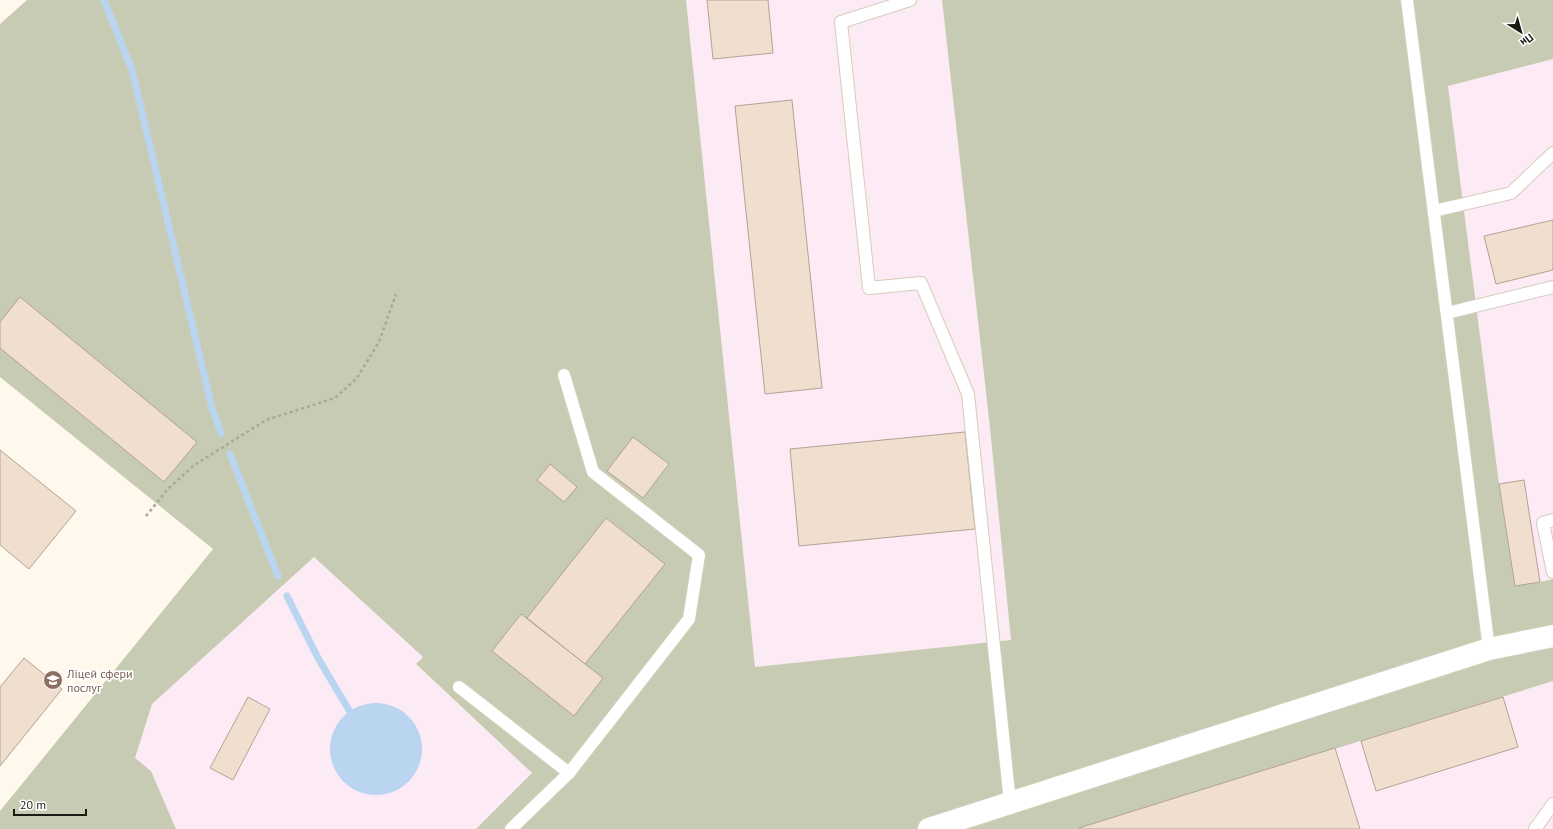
<svg xmlns="http://www.w3.org/2000/svg" width="1553" height="829" font-family="'PT Sans',sans-serif">
	<style>
		.industrial { fill: #fceaf4 }
		.green { fill: #c8cbb3 }
		.water { fill: #b9d5f0 }
		.lines { fill: none; stroke-linecap: round; stroke-linejoin: round }
		.stream { stroke: #b9d5f0; stroke-width: 7 }
		.building { fill: #f0decf; stroke: #b3a294 }
		.service-casing { stroke: #d6cdba; stroke-width: 14 }
		.minor-casing { stroke: #d6cdba; stroke-width: 24 }
		.path { stroke: #aba69c; stroke-width: 2.5; stroke-dasharray: 3 3; stroke-linecap: butt }
		.service { stroke: #fff; stroke-width: 12 }
		.minor { stroke: #fff; stroke-width: 22 }
		.labels { text-anchor: middle; dominant-baseline: central; stroke-width: 3.5; stroke-linejoin: round; paint-order: stroke }
		.education-label { font-size: 12px; fill: #785e54; stroke: #fff; text-anchor: start }
	</style>
	<rect width="100%" height="100%" fill="#fff9ed"/>
	<!-- industrial -->
	<g class="industrial">
		<path d="M 686,0 L 942,0 L 990,428 L 1011,640 L 755,667 Z"/>
		<path d="M 1553,59 L 1553,579 L 1515,586 L 1499,484 L 1448,86 Z"/>
		<path d="M 314,557 L 423,657 L 416,665 L 532,773 L 476,829 L 176,829 L 151,771 L 134,758 L 152,704 Z"/>
		<path d="M 1553,681 L 1553,829 L 1077,829 L 1335,748 Z"/>
	</g>
	<!-- green -->
	<path class="green" d="M 27,0 L 686,0 L 755,667 L 1011,640 L 990,428 L 942,0 L 1553,0 L 1553,59 L 1448,86 L 1499,484 L 1515,586 L 1540,582 L 1553,579 L 1553,681 L 1077,829 L 476,829 L 532,773 L 416,664 L 423,657 L 314,557 L 152,704 L 135,758 L 151,771 L 176,829 L 0,829 L 0,811 L 213,549 L 0,377 L 0,24 Z"/>
	<!-- water -->
	<circle class="water" cx="376" cy="749" r="46"/>
	<g class="lines">
		<!-- stream -->
		<g class="stream">
			<path d="M 104,0 L 132,70 L 212,408 L 221,433"/>
			<path d="M 230,454 L 278,576"/>
			<path d="M 287,596 L 318,658 L 350,712"/>
		</g>
	</g>
	<!-- building -->
	<g class="building">
		<path d="M 707,0 L 768,0 L 773,53 L 713,59 Z"/>
		<path d="M 792,100 L 822,388 L 765,394 L 735,106 Z"/>
		<path d="M 1553,220 L 1553,270 L 1496,284 L 1484,236 Z"/>
		<path d="M 20,297 L 197,442 L 164,482 L 0,348 L 0,322 Z"/>
		<path d="M 965,432 L 975,529 L 799,546 L 790,449 Z"/>
		<path d="M 633,437 L 669,464 L 643,498 L 607,471 Z"/>
		<path d="M 0,450 L 76,511 L 29,569 L 0,545 Z"/>
		<path d="M 550,464 L 577,487 L 564,502 L 537,480 Z"/>
		<path d="M 1524,480 L 1540,582 L 1515,586 L 1499,484 Z"/>
		<path d="M 606,518 L 665,564 L 585,664 L 527,618 Z"/>
		<path d="M 521,614 L 603,678 L 574,716 L 492,651 Z"/>
		<path d="M 24,658 L 62,689 L 0,766 L 0,687 Z"/>
		<path d="M 248,697 L 270,709 L 233,780 L 210,768 Z"/>
		<path d="M 1503,697 L 1518,747 L 1376,791 L 1361,741 Z"/>
		<path d="M 1335,748 L 1360,829 L 1079,829 L 1079,828 Z"/>
	</g>
	<g class="lines">
		<!-- service casing -->
		<g class="service-casing">
			<g id="service">
				<path d="M 910,0 L 841,22 L 869,288 L 921,283 L 968,394 L 1010,803"/>
				<path d="M 1407,0 L 1489,649"/>
				<path d="M 1434,211 L 1511,193 L 1553,153"/>
				<path d="M 1447,313 L 1553,287"/>
				<path d="M 1553,520 L 1543,523 L 1553,572"/>
				<path d="M 459,687 L 569,773"/>
				<path d="M 511,829 L 569,773 L 689,619 L 699,555 L 593,472 L 564,375"/>
				<path d="M 1535,829 L 1553,804"/>
			</g>
		</g>
		<!-- minor casing -->
		<g class="minor-casing">
			<path id="minor" d="M 929,829 L 1489,649 L 1553,636"/>
		</g>
		<!-- path -->
		<path class="path" d="M 146,516 L 168,489 L 193,466 L 266,420 L 335,398 L 357,378 L 379,342 L 396,294"/>
		<!-- service -->
		<use href="#service" class="service"/>
		<!-- minor -->
		<use href="#minor" class="minor"/>
	</g>
	<!-- icons -->
	<defs>
		<g id="university-disc" transform="scale(1)"><circle r="9.5" fill="#8d6e63" stroke="#fff"/><path d="M0-5L7-2L0 1L-7-2ZM-4 1L0 2.5L4 1V4Q0 6-4 4Z" fill="#fff"/></g>
	</defs>
	<g fill-rule="evenodd">
		<use href="#university-disc" x="53" y="680"/>
	</g>
	<g class="labels">
		<!-- education labels -->
		<g class="education-label">
			<text x="67" y="673">Ліцей сфери<tspan x="67" dy="14">послуг</tspan></text>
		</g>
	</g>
	<!-- north arrow -->
	<g transform="translate(1521 32) rotate(143)" stroke="#ffffff" stroke-width="3" paint-order="stroke">
	<path d="M0-3L7 15L0 10L-7 15Z" fill="#1c1912"/>
	<text y="-6" font-size="11" font-weight="bold" text-anchor="middle" fill="#1c1912">Пн</text>
	</g>
	<!-- scale -->
	<path d="M14 809v6h72v-6" fill="none" stroke="#1c1912" stroke-width="2"/>
	<text x="20" y="809" font-size="12" fill="#1c1912" stroke="#ffffff" stroke-width="3" paint-order="stroke">20 m</text>
</svg>
